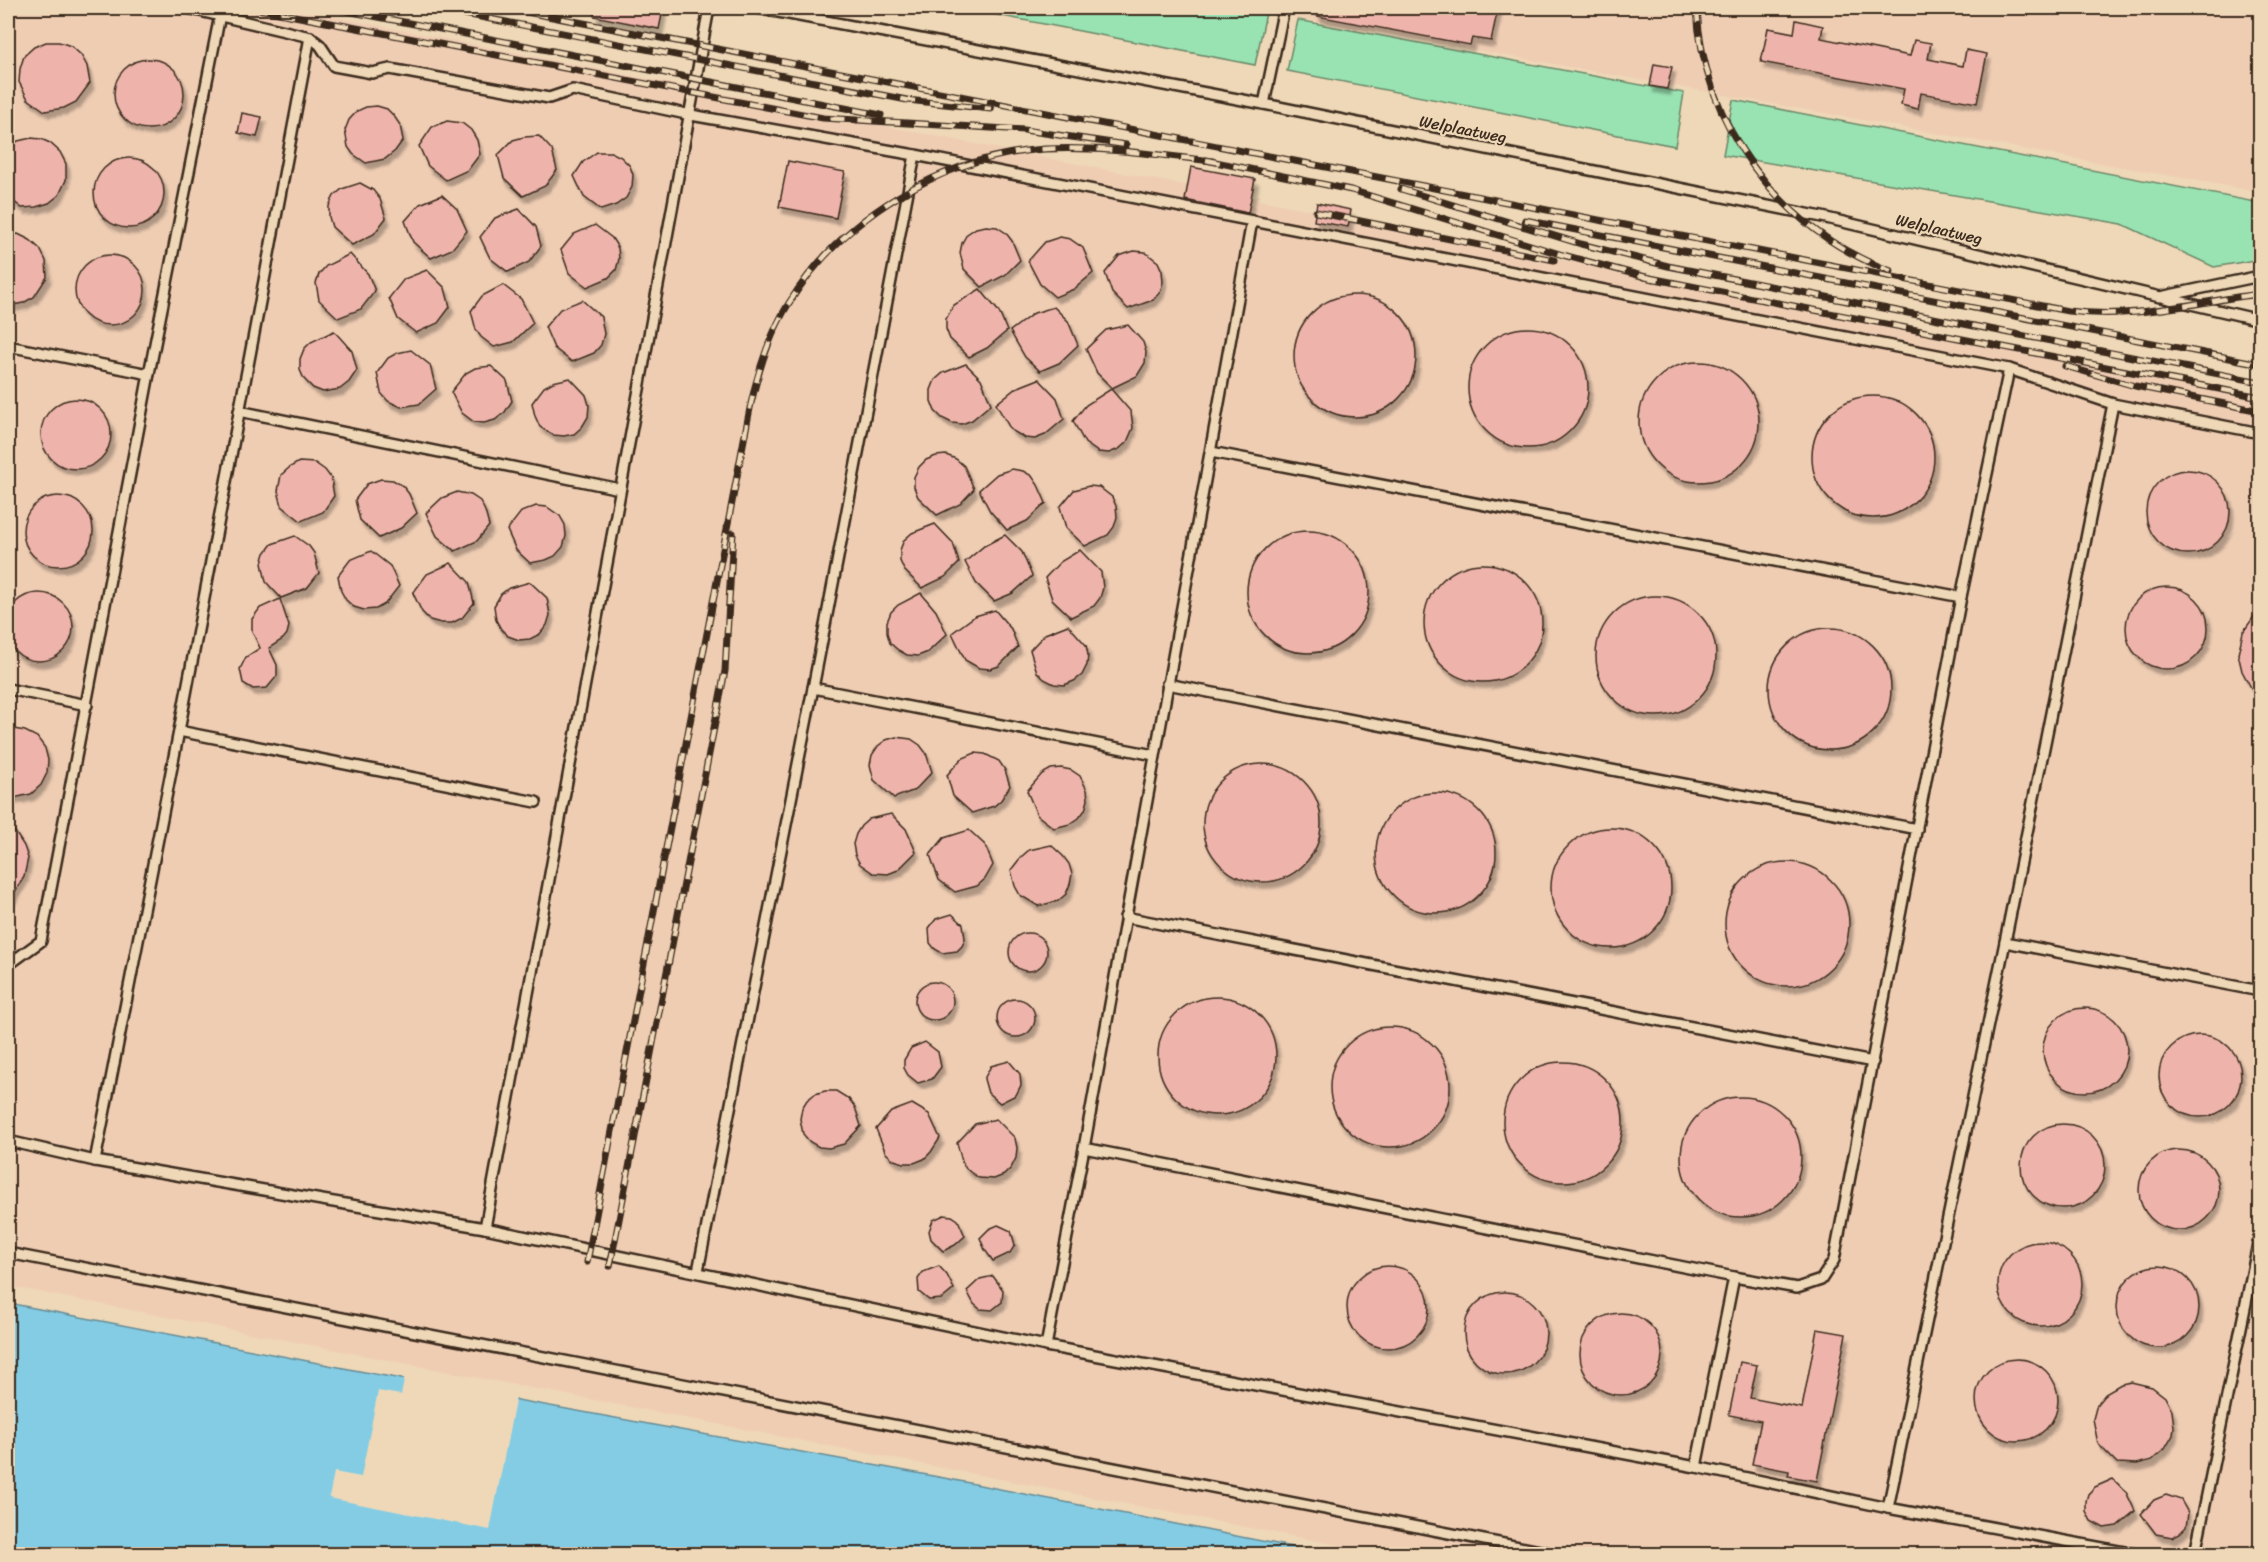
<svg xmlns="http://www.w3.org/2000/svg" width="2268" height="1562" font-family="Sriracha,sans-serif">
	<style>
		.built { fill: #efcdb3 }
		.green { fill: #99e3b2; stroke: #6a8668; stroke-width: 1.5 }
		.water { fill: #83cce4; stroke: #668b95; stroke-width: 1.5 }
		.pier { fill: #efd8b7 }
		.building { fill: #eeb4ab; stroke: #3b2a1e; stroke-width: 1.5; filter: url(#shadow) }
		.lines { fill: none; stroke-linecap: round; stroke-linejoin: round }
		.service-casing { stroke: #3b2a1e; stroke-width: 14 }
		.service { stroke: #efd8b7; stroke-width: 9 }
		.rail-casing { stroke: #3b2a1e; stroke-width: 7 }
		.rail { stroke: #efd8b7; stroke-width: 4.5; stroke-dasharray: 14; stroke-linecap: butt }
		.labels { text-anchor: middle; dominant-baseline: central; stroke-width: 4.5; stroke-linejoin: round; paint-order: stroke }
		.street-label { font-size: 16px; fill: #3b2a1e; stroke: #efd8b7 }
	</style>
	<defs>
		<filter id="shadow"><feDropShadow dx="3.5" dy="6" stdDeviation="1.5" flood-color="#0004"/></filter>
	</defs>
	<rect width="100%" height="100%" fill="#efd8b7"/>
	<filter id="ink" filterUnits="userSpaceOnUse"><feTurbulence type="fractalNoise" baseFrequency=".0167" numOctaves="2"/><feDisplacementMap in="SourceGraphic" scale="12" xChannelSelector="R" yChannelSelector="G"/><feConvolveMatrix kernelMatrix="1 2 1 2 8 2 1 2 1" color-interpolation-filters="sRGB"/></filter>
	<g filter="url(#ink)">
		<!-- built -->
		<g class="built">
			<path d="M 8,8 L 289,8 L 2260,398 L 2260,1554 L 1384,1554 L 8,1286 Z"/>
			<path d="M 1296,8 L 2260,8 L 2260,192 L 1293,17 Z"/>
		</g>
		<!-- green -->
		<g class="green">
			<path d="M 961,8 L 1239,8 L 1266,13 L 1255,65 Z"/>
			<path d="M 1298,20 L 1684,93 L 1675,146 L 1287,71 Z"/>
			<path d="M 1733,100 L 2260,203 L 2260,259 L 2214,267 L 2122,224 L 1723,155 Z"/>
		</g>
		<!-- water -->
		<path class="water" d="M 8,1303 L 380,1375 L 944,1478 L 1327,1554 L 8,1554 Z"/>
		<!-- pier -->
		<path class="pier" d="M 405,1376 L 516,1396 L 490,1530 L 329,1498 L 334,1472 L 361,1477 L 378,1391 L 401,1395 Z"/>
		<!-- building -->
		<g class="building">
			<path d="M 595,8 L 653,8 L 663,10 L 659,29 L 594,16 Z"/>
			<path d="M 1317,8 L 1498,8 L 1491,41 L 1472,38 L 1470,45 L 1317,16 Z"/>
			<path d="M 1796,20 L 1823,26 L 1821,38 L 1910,56 L 1914,40 L 1931,43 L 1928,59 L 1963,66 L 1966,50 L 1987,54 L 1977,103 L 1921,93 L 1918,109 L 1901,105 L 1904,89 L 1761,62 L 1768,28 L 1794,33 Z"/>
			<path d="M 46,42 L 59,42 L 71,46 L 81,55 L 87,66 L 90,83 L 76,102 L 64,108 L 45,111 L 28,99 L 19,82 L 20,69 L 24,56 L 34,47 Z"/>
			<circle cx="149" cy="94" r="35"/>
			<path d="M 1654,64 L 1672,67 L 1667,89 L 1650,86 Z"/>
			<path d="M 377,106 L 387,109 L 394,116 L 400,125 L 403,140 L 395,151 L 385,159 L 366,163 L 353,154 L 348,147 L 345,130 L 349,120 L 357,111 L 366,107 Z"/>
			<path d="M 242,113 L 262,117 L 257,137 L 238,133 Z"/>
			<path d="M 447,121 L 462,123 L 471,130 L 477,140 L 480,154 L 468,170 L 446,180 L 428,166 L 419,146 L 432,127 Z"/>
			<path d="M 539,136 L 552,150 L 557,170 L 545,186 L 523,196 L 504,178 L 498,155 L 513,140 L 524,137 Z"/>
			<path d="M 31,138 L 41,139 L 50,143 L 60,152 L 66,164 L 66,180 L 59,195 L 49,203 L 36,207 L 22,208 L 8,197 L 8,148 L 18,141 Z"/>
			<path d="M 597,152 L 611,152 L 621,157 L 630,166 L 633,175 L 632,187 L 626,198 L 616,205 L 601,210 L 584,197 L 574,176 L 583,162 Z"/>
			<circle cx="129" cy="193" r="35"/>
			<path d="M 788,161 L 845,172 L 836,218 L 779,207 Z"/>
			<path d="M 1191,167 L 1255,179 L 1248,213 L 1185,200 Z"/>
			<path d="M 360,183 L 373,190 L 380,199 L 386,218 L 374,234 L 352,245 L 332,227 L 329,217 L 329,206 L 334,196 L 342,189 Z"/>
			<path d="M 442,195 L 457,209 L 467,231 L 452,249 L 431,258 L 413,242 L 405,221 L 420,204 Z"/>
			<path d="M 1317,203 L 1351,210 L 1348,227 L 1314,221 Z"/>
			<path d="M 519,209 L 536,227 L 541,246 L 529,262 L 508,272 L 490,258 L 480,237 L 495,218 Z"/>
			<path d="M 595,225 L 612,238 L 618,248 L 619,259 L 616,270 L 608,278 L 587,287 L 569,273 L 561,250 L 574,234 Z"/>
			<path d="M 986,226 L 997,227 L 1006,233 L 1012,241 L 1020,260 L 1005,275 L 982,287 L 964,269 L 960,253 L 962,243 L 967,234 L 976,228 Z"/>
			<path d="M 18,234 L 30,240 L 40,249 L 46,261 L 47,277 L 34,297 L 23,303 L 8,306 L 8,236 Z"/>
			<path d="M 1060,237 L 1070,239 L 1083,248 L 1093,273 L 1074,289 L 1055,297 L 1040,284 L 1028,261 L 1045,242 Z"/>
			<path d="M 1134,251 L 1145,252 L 1158,262 L 1162,271 L 1163,282 L 1160,292 L 1153,300 L 1128,309 L 1112,293 L 1105,273 L 1119,256 Z"/>
			<path d="M 350,254 L 368,274 L 375,291 L 361,309 L 338,318 L 319,300 L 316,283 L 319,274 L 326,266 Z"/>
			<circle cx="110" cy="290" r="35"/>
			<path d="M 427,270 L 445,288 L 450,307 L 438,323 L 416,333 L 398,319 L 389,298 L 404,279 Z"/>
			<path d="M 503,285 L 521,299 L 533,323 L 513,342 L 494,347 L 481,337 L 476,330 L 471,311 L 482,296 Z"/>
			<path d="M 980,289 L 999,312 L 1007,331 L 987,348 L 969,357 L 950,339 L 946,329 L 946,319 L 954,305 Z"/>
			<circle cx="1355" cy="356" r="61"/>
			<path d="M 582,300 L 601,317 L 604,334 L 601,345 L 594,353 L 572,362 L 554,348 L 545,327 L 560,309 Z"/>
			<path d="M 1054,307 L 1068,321 L 1078,345 L 1059,363 L 1040,371 L 1025,357 L 1010,331 L 1034,313 Z"/>
			<path d="M 1128,325 L 1143,342 L 1146,352 L 1145,363 L 1137,376 L 1112,388 L 1097,373 L 1086,349 L 1106,330 Z"/>
			<circle cx="1528" cy="388" r="60"/>
			<path d="M 334,331 L 352,351 L 357,370 L 349,382 L 340,389 L 323,392 L 313,388 L 304,379 L 300,370 L 300,359 L 304,349 L 311,342 Z"/>
			<path d="M 411,350 L 430,365 L 436,389 L 419,404 L 401,407 L 388,401 L 381,393 L 377,373 L 388,358 L 397,353 Z"/>
			<circle cx="1699" cy="422" r="60"/>
			<path d="M 966,364 L 981,379 L 991,404 L 972,420 L 962,424 L 952,423 L 942,418 L 935,411 L 931,401 L 931,390 L 935,380 L 943,373 Z"/>
			<path d="M 491,366 L 507,381 L 512,401 L 505,412 L 495,420 L 484,423 L 474,422 L 462,413 L 451,392 L 466,373 L 475,368 Z"/>
			<path d="M 570,378 L 586,395 L 589,405 L 588,417 L 582,427 L 574,434 L 564,436 L 553,435 L 540,427 L 535,416 L 532,403 L 544,387 L 553,382 Z"/>
			<path d="M 1039,379 L 1057,398 L 1064,419 L 1045,435 L 1035,439 L 1025,438 L 1011,430 L 996,404 L 1016,388 Z"/>
			<path d="M 1111,389 L 1131,412 L 1133,428 L 1127,442 L 1119,449 L 1109,453 L 1098,452 L 1085,443 L 1073,421 L 1086,405 Z"/>
			<circle cx="1873" cy="457" r="61"/>
			<circle cx="76" cy="434" r="35"/>
			<path d="M 946,455 L 956,459 L 964,466 L 974,489 L 960,504 L 937,515 L 918,497 L 914,487 L 914,477 L 919,467 L 926,460 L 936,456 Z"/>
			<path d="M 299,462 L 315,463 L 325,470 L 331,478 L 334,496 L 323,512 L 301,521 L 282,506 L 278,491 L 281,475 L 290,467 Z"/>
			<path d="M 1012,469 L 1023,471 L 1032,476 L 1038,485 L 1046,503 L 1027,521 L 1007,530 L 990,511 L 979,490 L 997,474 Z"/>
			<circle cx="2188" cy="512" r="42"/>
			<path d="M 381,479 L 393,480 L 403,486 L 409,494 L 417,513 L 401,528 L 379,538 L 360,520 L 355,500 L 367,484 Z"/>
			<path d="M 1089,486 L 1099,487 L 1112,497 L 1116,506 L 1117,517 L 1114,527 L 1108,535 L 1085,546 L 1066,528 L 1060,507 L 1074,490 Z"/>
			<path d="M 457,492 L 471,495 L 480,501 L 485,511 L 489,526 L 477,541 L 455,551 L 437,536 L 426,513 L 442,498 Z"/>
			<circle cx="58" cy="531" r="35"/>
			<path d="M 536,506 L 547,507 L 560,516 L 565,525 L 566,536 L 563,547 L 555,556 L 546,560 L 530,563 L 516,550 L 507,530 L 521,512 Z"/>
			<path d="M 935,524 L 953,543 L 959,563 L 945,577 L 922,588 L 904,570 L 900,561 L 900,550 L 904,540 L 912,533 Z"/>
			<circle cx="1308" cy="592" r="61"/>
			<path d="M 1005,535 L 1022,552 L 1032,576 L 1013,593 L 994,601 L 976,583 L 965,562 L 984,546 Z"/>
			<path d="M 295,536 L 309,546 L 314,553 L 319,573 L 307,588 L 281,598 L 266,582 L 262,563 L 265,553 L 272,544 Z"/>
			<path d="M 1080,550 L 1101,572 L 1103,588 L 1100,598 L 1094,606 L 1071,617 L 1052,599 L 1045,578 L 1060,562 Z"/>
			<path d="M 371,551 L 390,566 L 399,586 L 385,604 L 376,609 L 364,610 L 354,607 L 346,600 L 341,591 L 338,576 L 350,560 Z"/>
			<path d="M 451,563 L 469,582 L 474,603 L 462,618 L 452,623 L 441,623 L 430,620 L 422,612 L 413,593 L 427,574 Z"/>
			<circle cx="1483" cy="623" r="59"/>
			<path d="M 530,582 L 547,598 L 550,615 L 547,625 L 540,634 L 530,639 L 519,640 L 508,636 L 501,629 L 496,620 L 494,606 L 501,594 L 509,588 Z"/>
			<circle cx="2167" cy="628" r="41"/>
			<circle cx="39" cy="627" r="34"/>
			<path d="M 921,593 L 936,611 L 947,634 L 928,652 L 918,656 L 907,655 L 898,650 L 890,643 L 887,633 L 887,622 L 891,612 L 898,605 Z"/>
			<circle cx="1656" cy="656" r="60"/>
			<path d="M 280,599 L 289,626 L 287,634 L 283,639 L 269,648 L 277,665 L 277,676 L 267,688 L 253,689 L 243,683 L 240,669 L 246,657 L 260,648 L 252,631 L 252,619 L 260,608 Z"/>
			<path d="M 2260,608 L 2260,704 L 2242,671 L 2238,654 L 2243,632 Z"/>
			<path d="M 995,610 L 1011,629 L 1018,647 L 999,666 L 990,669 L 979,668 L 965,660 L 952,633 L 975,616 Z"/>
			<path d="M 1068,625 L 1086,645 L 1088,655 L 1087,665 L 1082,675 L 1074,681 L 1064,685 L 1054,684 L 1044,679 L 1037,672 L 1030,650 L 1045,634 Z"/>
			<circle cx="1830" cy="689" r="61"/>
			<path d="M 8,728 L 25,731 L 37,737 L 45,748 L 48,760 L 47,773 L 41,785 L 31,794 L 18,797 L 8,798 Z"/>
			<path d="M 896,737 L 911,739 L 920,745 L 926,753 L 932,772 L 915,790 L 894,798 L 874,780 L 870,765 L 872,755 L 878,746 L 886,740 Z"/>
			<path d="M 975,753 L 985,754 L 999,761 L 1005,770 L 1010,786 L 1001,800 L 994,806 L 972,813 L 953,796 L 947,775 L 961,759 Z"/>
			<circle cx="1262" cy="823" r="59"/>
			<path d="M 1061,768 L 1071,770 L 1080,776 L 1087,790 L 1088,800 L 1085,810 L 1079,818 L 1070,824 L 1054,828 L 1037,815 L 1027,791 L 1042,774 L 1051,769 Z"/>
			<circle cx="1436" cy="853" r="60"/>
			<path d="M 891,814 L 906,829 L 916,852 L 898,870 L 888,874 L 873,873 L 860,864 L 855,855 L 853,844 L 856,834 L 861,826 L 869,819 Z"/>
			<path d="M 8,821 L 24,846 L 28,858 L 24,877 L 8,903 Z"/>
			<circle cx="1611" cy="888" r="60"/>
			<path d="M 969,830 L 985,845 L 993,865 L 985,879 L 977,886 L 955,892 L 939,880 L 930,855 L 944,838 Z"/>
			<path d="M 1051,845 L 1063,856 L 1069,864 L 1072,874 L 1070,884 L 1066,894 L 1058,901 L 1038,906 L 1020,895 L 1015,886 L 1011,870 L 1021,857 L 1029,850 Z"/>
			<circle cx="1787" cy="924" r="62"/>
			<path d="M 952,914 L 963,924 L 965,939 L 962,946 L 957,951 L 942,953 L 935,949 L 930,943 L 929,928 L 936,919 Z"/>
			<circle cx="1028" cy="952" r="19"/>
			<circle cx="934" cy="1001" r="19"/>
			<circle cx="1217" cy="1056" r="59"/>
			<circle cx="1016" cy="1018" r="19"/>
			<circle cx="2085" cy="1050" r="42"/>
			<circle cx="1390" cy="1087" r="60"/>
			<circle cx="2200" cy="1076" r="41"/>
			<path d="M 925,1042 L 938,1052 L 941,1067 L 932,1079 L 918,1083 L 908,1075 L 904,1068 L 904,1060 L 911,1048 Z"/>
			<path d="M 1009,1061 L 1020,1074 L 1021,1085 L 1016,1095 L 1000,1103 L 988,1093 L 984,1079 L 991,1066 Z"/>
			<circle cx="1563" cy="1122" r="60"/>
			<path d="M 825,1091 L 836,1091 L 849,1099 L 855,1107 L 861,1126 L 844,1144 L 829,1148 L 819,1147 L 810,1142 L 803,1134 L 800,1119 L 802,1108 L 807,1100 L 815,1094 Z"/>
			<circle cx="1741" cy="1157" r="60"/>
			<path d="M 912,1104 L 929,1114 L 940,1138 L 931,1152 L 924,1159 L 914,1163 L 904,1163 L 894,1160 L 886,1153 L 876,1129 L 891,1112 Z"/>
			<path d="M 996,1119 L 1015,1138 L 1017,1148 L 1016,1158 L 1011,1168 L 1004,1175 L 994,1179 L 979,1178 L 970,1172 L 963,1165 L 957,1143 L 975,1124 Z"/>
			<circle cx="2063" cy="1166" r="42"/>
			<circle cx="2179" cy="1190" r="40"/>
			<path d="M 944,1215 L 952,1216 L 958,1220 L 965,1236 L 955,1245 L 943,1251 L 931,1239 L 929,1231 L 933,1220 Z"/>
			<path d="M 998,1225 L 1011,1231 L 1015,1245 L 1010,1253 L 993,1261 L 985,1250 L 980,1238 L 989,1229 Z"/>
			<circle cx="2040" cy="1284" r="42"/>
			<circle cx="2158" cy="1307" r="41"/>
			<path d="M 939,1266 L 947,1275 L 954,1289 L 942,1299 L 929,1300 L 919,1292 L 918,1279 L 923,1272 Z"/>
			<circle cx="1388" cy="1307" r="41"/>
			<path d="M 993,1276 L 1003,1290 L 1002,1302 L 992,1310 L 980,1309 L 974,1304 L 967,1291 L 980,1279 Z"/>
			<circle cx="1505" cy="1333" r="41"/>
			<circle cx="1621" cy="1354" r="41"/>
			<path d="M 1817,1329 L 1846,1334 L 1817,1481 L 1788,1476 L 1789,1471 L 1752,1464 L 1761,1421 L 1729,1415 L 1740,1362 L 1757,1365 L 1750,1398 L 1802,1408 Z"/>
			<circle cx="2017" cy="1400" r="41"/>
			<path d="M 2131,1382 L 2152,1387 L 2165,1397 L 2172,1411 L 2174,1427 L 2173,1435 L 2165,1449 L 2152,1460 L 2137,1464 L 2117,1463 L 2098,1444 L 2093,1419 L 2097,1404 L 2107,1392 L 2121,1384 Z"/>
			<path d="M 2113,1479 L 2126,1492 L 2135,1511 L 2117,1526 L 2104,1528 L 2091,1521 L 2086,1511 L 2086,1501 L 2088,1494 L 2095,1487 Z"/>
			<path d="M 2166,1495 L 2181,1500 L 2188,1513 L 2186,1527 L 2180,1533 L 2172,1537 L 2156,1534 L 2141,1514 L 2154,1500 Z"/>
		</g>
		<g class="lines">
			<!-- service casing -->
			<g class="service-casing">
				<g id="service">
					<path d="M 187,8 L 310,37 L 320,45 L 334,66 L 372,73 L 390,69 L 549,98 L 573,90 L 691,115 L 915,155 L 2009,369 L 2113,404 L 2260,433"/>
					<path d="M 757,8 L 1264,104 L 1822,217 L 2160,297 L 2260,276"/>
					<path d="M 1264,104 L 1284,8"/>
					<path d="M 2165,298 L 2260,320"/>
					<path d="M 8,346 L 149,374"/>
					<path d="M 239,411 L 615,488"/>
					<path d="M 1211,452 L 1961,597"/>
					<path d="M 1167,684 L 1917,829"/>
					<path d="M 813,688 L 1154,755"/>
					<path d="M 8,689 L 87,705"/>
					<path d="M 179,731 L 536,802"/>
					<path d="M 1125,917 L 1873,1062"/>
					<path d="M 2005,942 L 2260,991"/>
					<path d="M 8,965 L 41,941 L 149,374 L 220,15"/>
					<path d="M 8,1141 L 95,1161 L 485,1228 L 1046,1346 L 1696,1467 L 1888,1508 L 2135,1554"/>
					<path d="M 1084,1148 L 1734,1277 L 1797,1288 L 1821,1280 L 1834,1260 L 1961,597 L 2009,369"/>
					<path d="M 95,1161 L 179,731 L 310,37"/>
					<path d="M 485,1228 L 709,8"/>
					<path d="M 8,1253 C 524,1354 1040,1452 1556,1554"/>
					<path d="M 698,1271 L 813,688 L 915,155"/>
					<path d="M 1046,1346 L 1084,1148 L 1252,221"/>
					<path d="M 1696,1467 L 1734,1277"/>
					<path d="M 1888,1508 L 2005,942 L 2113,404"/>
					<path d="M 2195,1554 L 2260,1234"/>
				</g>
			</g>
			<!-- service -->
			<use href="#service" class="service"/>
			<!-- rail casing -->
			<g class="rail-casing">
				<g id="rail">
					<path d="M 253,8 L 823,118 L 1024,130 L 1126,145"/>
					<path d="M 332,8 L 881,115"/>
					<path d="M 434,8 L 907,100 L 991,109"/>
					<path d="M 506,8 L 2068,311 C 2138,320 2192,302 2260,294"/>
					<path d="M 1697,8 C 1702,124 1781,232 1891,271"/>
					<path d="M 1206,160 L 1351,190 L 1563,255 L 1653,279"/>
					<path d="M 1401,189 L 1581,244 L 1668,266 L 2260,382"/>
					<path d="M 1316,212 L 1554,260"/>
					<path d="M 1525,220 L 2260,364"/>
					<path d="M 1645,277 L 2260,397"/>
					<path d="M 2065,366 L 2135,386 L 2260,411"/>
					<path d="M 587,1262 L 750,408 C 758,371 769,335 789,303 C 843,216 944,156 1045,149 C 1101,146 1157,155 1212,161"/>
					<path d="M 610,1266 L 725,671 L 733,533"/>
				</g>
			</g>
			<!-- rail -->
			<use href="#rail" class="rail"/>
		</g>
	</g>
	<g class="labels">
		<!-- street labels -->
		<g class="street-label">
			<text transform="translate(1463 129) rotate(11)">Welplaatweg</text>
			<text transform="translate(1939 229) rotate(13)">Welplaatweg</text>
		</g>
	</g>
	<!-- margin -->
	<rect width="2268" height="1562" fill="none" stroke="#efd8b7" stroke-width="30"/>
	<rect x="15" y="15" width="2238" height="1532" fill="none" stroke="#3b2a1e" stroke-width="2" filter="url(#ink)"/>
</svg>
